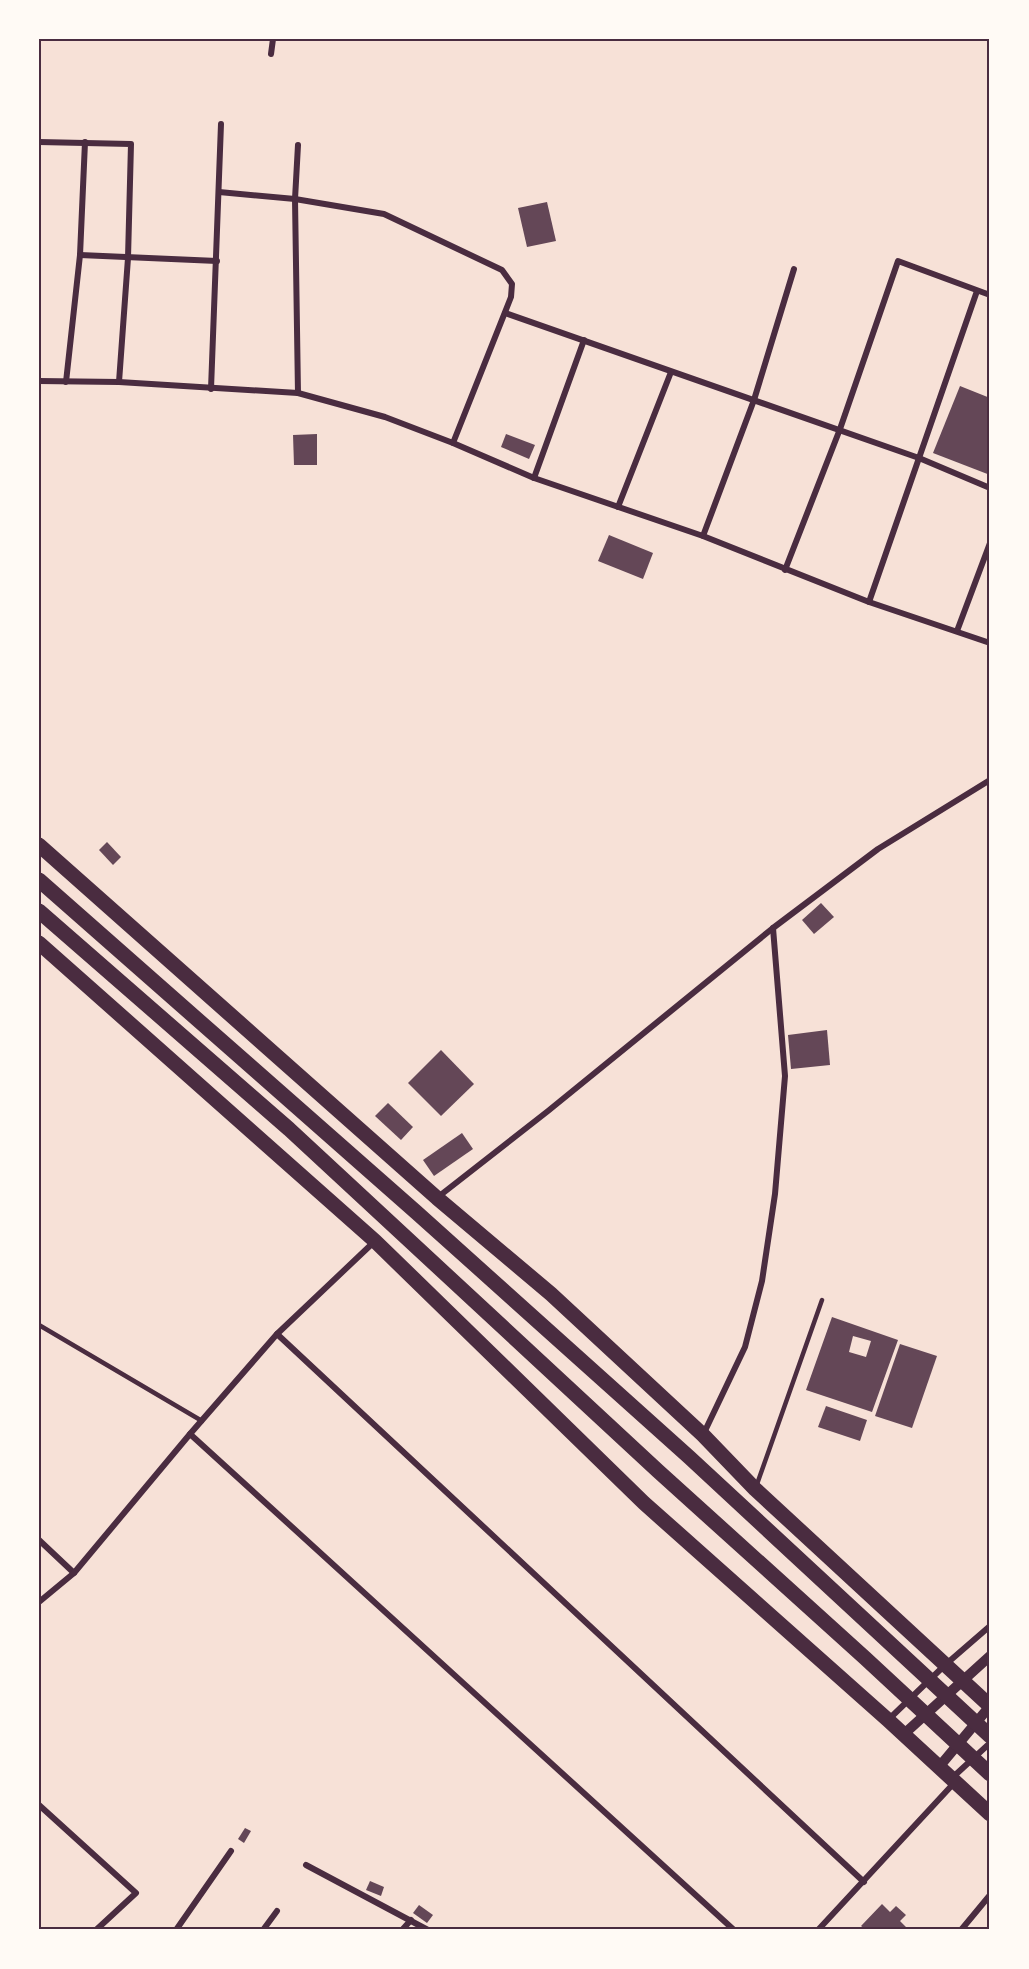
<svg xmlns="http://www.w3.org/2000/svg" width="1029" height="1969" font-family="'Sofia Sans Condensed',sans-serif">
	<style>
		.building { fill: #644757; fill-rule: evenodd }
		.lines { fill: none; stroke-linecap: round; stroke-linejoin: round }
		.service { stroke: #4a2c40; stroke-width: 4.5 }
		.minor { stroke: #4a2c40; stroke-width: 6 }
		.tertiary { stroke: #4a2c40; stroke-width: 10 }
		.primary { stroke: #4a2c40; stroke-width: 15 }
		.neatline { fill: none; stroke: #4a2c40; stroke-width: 2 }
	</style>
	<rect width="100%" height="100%" fill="#f7e1d7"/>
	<!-- building -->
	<g class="building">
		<path d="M 547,202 L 556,241 L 527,247 L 518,208 Z"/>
		<path d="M 960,386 L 990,398 L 990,475 L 933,453 Z"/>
		<path d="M 317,434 L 317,465 L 294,465 L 293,435 Z"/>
		<path d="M 506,434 L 535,445 L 529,459 L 501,447 Z"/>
		<path d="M 609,535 L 653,553 L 643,579 L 598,561 Z"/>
		<path d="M 107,842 L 121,857 L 113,865 L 99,850 Z"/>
		<path d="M 821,903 L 834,917 L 814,934 L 802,920 Z"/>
		<path d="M 827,1030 L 830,1065 L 791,1069 L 788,1035 Z"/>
		<path d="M 441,1050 L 474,1084 L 441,1116 L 408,1083 Z"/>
		<path d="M 388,1103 L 413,1127 L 401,1140 L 375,1116 Z"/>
		<path d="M 462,1133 L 473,1149 L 434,1176 L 423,1160 Z"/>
		<path d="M 832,1317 L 898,1340 L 872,1412 L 806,1390 ZM 853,1336 L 871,1341 L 866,1357 L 849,1352 Z"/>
		<path d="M 900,1344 L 937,1356 L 912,1428 L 875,1416 Z"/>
		<path d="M 826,1406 L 867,1420 L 860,1441 L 818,1427 Z"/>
		<path d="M 245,1828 L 251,1831 L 244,1843 L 238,1839 Z"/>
		<path d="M 370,1881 L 384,1887 L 381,1896 L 366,1890 Z"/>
		<path d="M 882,1904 L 890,1912 L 896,1906 L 906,1915 L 900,1921 L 907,1928 L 905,1930 L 866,1930 L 861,1926 Z"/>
		<path d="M 419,1905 L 433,1915 L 427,1923 L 413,1913 Z"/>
	</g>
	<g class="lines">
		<!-- service -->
		<g class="service">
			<path d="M 39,1325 L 202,1421"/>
			<path d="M 756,1487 L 822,1300"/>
		</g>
		<!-- minor -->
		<g class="minor">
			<path d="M 271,54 L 273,39"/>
			<path d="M 39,142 L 131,144 L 128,258 L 119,382"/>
			<path d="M 298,145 L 295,199 L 298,393"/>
			<path d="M 219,192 L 295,199 L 384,214 L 502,270 L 512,284 L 511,297 L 453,443"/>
			<path d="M 80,255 L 217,261"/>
			<path d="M 505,313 L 919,458 L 990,488"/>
			<path d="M 39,381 L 119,382 L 298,393 L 385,417 L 453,443 L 534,478 L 703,536 L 869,602 L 990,643"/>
			<path d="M 66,382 L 80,255 L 85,142"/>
			<path d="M 211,389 L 221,124"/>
			<path d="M 534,478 L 584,340"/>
			<path d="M 618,507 L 671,372"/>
			<path d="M 703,536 L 754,400 L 794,269"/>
			<path d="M 785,570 L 840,429 L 898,261 L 990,295"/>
			<path d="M 869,602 L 977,291"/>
			<path d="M 957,631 L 990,543"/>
			<path d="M 438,1197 L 548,1111 L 773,928 L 878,849 L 990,780"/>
			<path d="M 277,1334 L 864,1882"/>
			<path d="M 190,1434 L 734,1930"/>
			<path d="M 703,1435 L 745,1347 L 762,1281 L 775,1194 L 785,1076 L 773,928"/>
			<path d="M 39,1540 L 74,1573"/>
			<path d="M 39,1602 L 74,1573 L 190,1434 L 277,1334 L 375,1241"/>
			<path d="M 888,1720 L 945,1665 L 990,1626"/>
			<path d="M 953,1777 L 990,1743"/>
			<path d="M 39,1805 L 136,1893 L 96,1930"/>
			<path d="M 306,1865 L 428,1930"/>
			<path d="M 176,1930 L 231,1851"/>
			<path d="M 263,1930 L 277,1911"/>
			<path d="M 402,1930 L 411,1920"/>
			<path d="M 818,1930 L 955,1782"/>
			<path d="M 961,1930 L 990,1895"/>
		</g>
		<!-- tertiary -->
		<g class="tertiary">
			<path d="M 904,1734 L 990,1656"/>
			<path d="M 939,1767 L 990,1706"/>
		</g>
		<!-- primary -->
		<g class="primary">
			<path d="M 39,845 L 437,1198 L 551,1294 L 703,1435 L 755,1489 L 990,1706"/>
			<path d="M 39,880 L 416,1212 L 689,1457 L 990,1736"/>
			<path d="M 39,911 L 289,1129 L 658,1471 L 865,1658 L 990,1774"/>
			<path d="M 39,943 L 375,1241 L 644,1503 L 888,1720 L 990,1814"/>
		</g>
	</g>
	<!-- border -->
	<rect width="1029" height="1969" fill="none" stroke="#fffaf5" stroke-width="81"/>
	<rect x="40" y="40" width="948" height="1888" class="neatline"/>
</svg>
